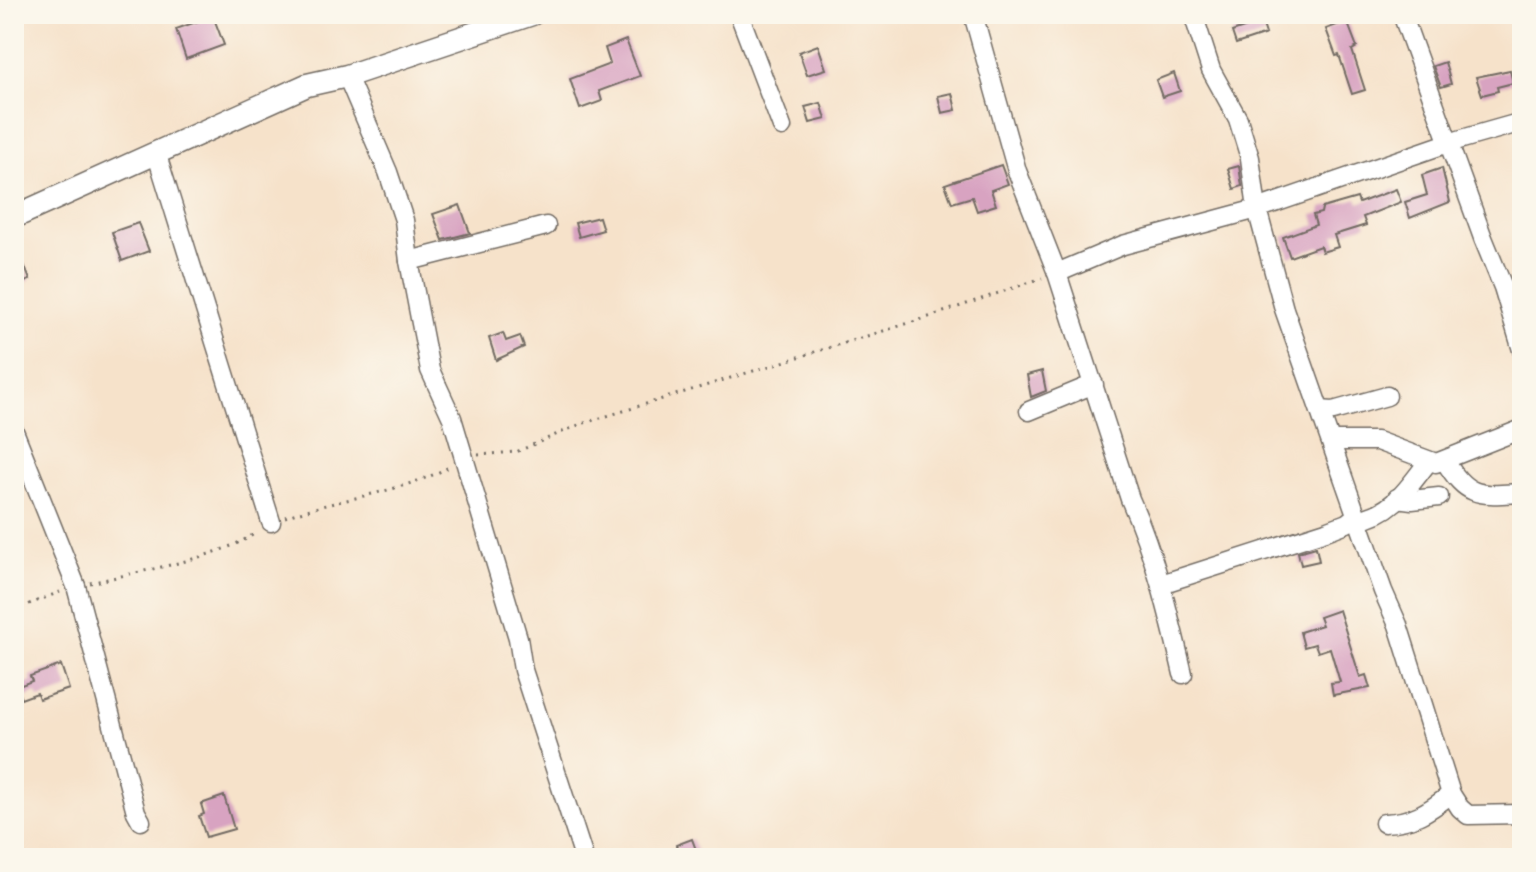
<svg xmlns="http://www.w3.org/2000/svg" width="1536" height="872" font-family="Sriracha,sans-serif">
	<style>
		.building { fill: #d8a3c1 }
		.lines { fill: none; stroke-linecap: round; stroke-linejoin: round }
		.minor-casing { stroke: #726b63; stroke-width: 21 }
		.tertiary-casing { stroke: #726b63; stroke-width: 25 }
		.path { stroke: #726b63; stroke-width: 3; stroke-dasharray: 2 6; stroke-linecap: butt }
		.minor { stroke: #fff; stroke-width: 18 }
		.tertiary { stroke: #fff; stroke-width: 22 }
	</style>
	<rect width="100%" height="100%" fill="#fbf7ec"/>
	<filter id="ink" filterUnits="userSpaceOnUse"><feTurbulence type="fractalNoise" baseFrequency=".0125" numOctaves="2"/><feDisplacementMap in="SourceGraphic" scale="16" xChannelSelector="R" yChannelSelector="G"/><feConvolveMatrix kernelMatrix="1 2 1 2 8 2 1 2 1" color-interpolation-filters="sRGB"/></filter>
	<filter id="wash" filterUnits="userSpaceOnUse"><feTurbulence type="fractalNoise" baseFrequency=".006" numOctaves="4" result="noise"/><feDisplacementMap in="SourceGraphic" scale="32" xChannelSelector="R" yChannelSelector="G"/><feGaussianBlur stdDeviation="1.8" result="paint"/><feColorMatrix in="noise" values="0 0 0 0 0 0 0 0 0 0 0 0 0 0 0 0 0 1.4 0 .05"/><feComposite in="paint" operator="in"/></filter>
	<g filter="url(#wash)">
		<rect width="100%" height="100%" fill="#f6e2ca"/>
		<g id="blocks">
			<!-- building -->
			<g class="building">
				<path d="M 213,16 L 224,45 L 186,59 L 176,29 Z"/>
				<path d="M 1347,21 L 1357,47 L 1352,50 L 1365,90 L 1352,94 L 1339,55 L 1336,56 L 1326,29 Z"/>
				<path d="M 1262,22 L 1266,34 L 1236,44 L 1232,32 Z"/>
				<path d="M 626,40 L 640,76 L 599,91 L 602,101 L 580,109 L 570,79 L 610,64 L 605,48 Z"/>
				<path d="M 818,45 L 826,69 L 807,75 L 799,52 Z"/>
				<path d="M 1445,62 L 1451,84 L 1441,87 L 1433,66 Z"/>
				<path d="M 1510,70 L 1513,83 L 1497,87 L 1498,91 L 1482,95 L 1476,77 Z"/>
				<path d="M 1174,73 L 1180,91 L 1162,97 L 1156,80 Z"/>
				<path d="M 952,93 L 956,110 L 942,113 L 938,96 Z"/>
				<path d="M 821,103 L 826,119 L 810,123 L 805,107 Z"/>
				<path d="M 1001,165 L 1008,184 L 991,190 L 996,205 L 977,211 L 972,197 L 952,203 L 945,184 Z"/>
				<path d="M 1239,166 L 1242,186 L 1234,189 L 1228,169 Z"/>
				<path d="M 1442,168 L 1450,202 L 1410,218 L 1405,202 L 1427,195 L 1422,175 Z"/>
				<path d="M 1396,189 L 1401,202 L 1363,217 L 1366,225 L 1334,235 L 1338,247 L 1322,252 L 1320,246 L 1290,257 L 1283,237 L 1316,225 L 1313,215 L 1321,213 L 1322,208 L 1357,198 L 1359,203 Z"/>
				<path d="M 460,205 L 470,233 L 443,240 L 433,214 Z"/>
				<path d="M 599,217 L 603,230 L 579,237 L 575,223 Z"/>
				<path d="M 138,223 L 149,251 L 122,261 L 112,232 Z"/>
				<path d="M 14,239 L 30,280 L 14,286 Z"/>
				<path d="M 503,333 L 506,341 L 520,336 L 524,347 L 496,360 L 489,338 Z"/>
				<path d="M 1042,371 L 1046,391 L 1031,397 L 1027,375 Z"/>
				<path d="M 1316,547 L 1319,561 L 1301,565 L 1298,552 Z"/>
				<path d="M 1339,610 L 1360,677 L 1366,675 L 1370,688 L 1333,695 L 1331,683 L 1340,682 L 1330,648 L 1318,652 L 1315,644 L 1304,647 L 1300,632 L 1322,625 L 1319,617 Z"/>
				<path d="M 61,665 L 69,689 L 39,699 L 37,693 L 21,699 L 16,687 L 32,681 L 30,676 Z"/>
				<path d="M 224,796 L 234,829 L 206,837 L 199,816 L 204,814 L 201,804 Z"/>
				<path d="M 692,839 L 699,858 L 680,858 L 676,845 Z"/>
			</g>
		</g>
	</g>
	<g filter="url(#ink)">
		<use href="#blocks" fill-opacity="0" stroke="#726b63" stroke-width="2"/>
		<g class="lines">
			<!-- minor casing -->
			<g class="minor-casing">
				<g id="minor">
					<path d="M 739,14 L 782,127"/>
					<path d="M 973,14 L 1017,171 L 1057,273 L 1130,499 C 1155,555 1169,614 1183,674"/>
					<path d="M 1193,14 L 1211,70 L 1238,119 L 1250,158 L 1257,209 L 1284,309 L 1383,591 L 1398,625 L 1451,794 L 1460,808 L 1468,815 L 1522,814"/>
					<path d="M 1402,14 L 1483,238 L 1503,287 L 1522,350"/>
					<path d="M 347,76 L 388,172 L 404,220 L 409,261 L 430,370 L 452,418 L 518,638 L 523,670 L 584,858"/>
					<path d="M 156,152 L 271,522"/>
					<path d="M 409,261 L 546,226"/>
					<path d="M 1057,273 L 1123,245 L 1257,209 L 1448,143 L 1522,122"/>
					<path d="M 1320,410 L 1333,411 L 1387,396"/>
					<path d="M 1029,411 L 1094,384"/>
					<path d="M 14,431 L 76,586 L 136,812 L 141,821"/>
					<path d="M 1331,441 L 1377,441 L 1436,463 L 1522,429"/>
					<path d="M 1445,461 C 1468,499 1480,495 1522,493"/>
					<path d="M 1397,498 L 1412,500 L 1439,497"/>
					<path d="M 1359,519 C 1392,514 1408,488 1428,462"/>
					<path d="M 1161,584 L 1326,531 L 1347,523 L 1357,515"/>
					<path d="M 1384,823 C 1413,822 1428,812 1451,794"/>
				</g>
			</g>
			<!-- tertiary casing -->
			<g class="tertiary-casing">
				<path id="tertiary" d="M 14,217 L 307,85 L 347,76 L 532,14"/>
			</g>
			<!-- path -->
			<g class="path">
				<path d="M 478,455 L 516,452 L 581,424 L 932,316 L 1042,278"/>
				<path d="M 285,517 C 338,498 399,494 449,467"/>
				<path d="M 90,583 C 135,572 222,558 257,532"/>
				<path d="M 14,610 L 60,592"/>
			</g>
			<!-- minor -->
			<use href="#minor" class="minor"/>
			<!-- tertiary -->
			<use href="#tertiary" class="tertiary"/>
		</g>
	</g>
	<!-- margin -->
	<rect width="1536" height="872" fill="none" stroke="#fbf7ec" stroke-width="48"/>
</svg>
